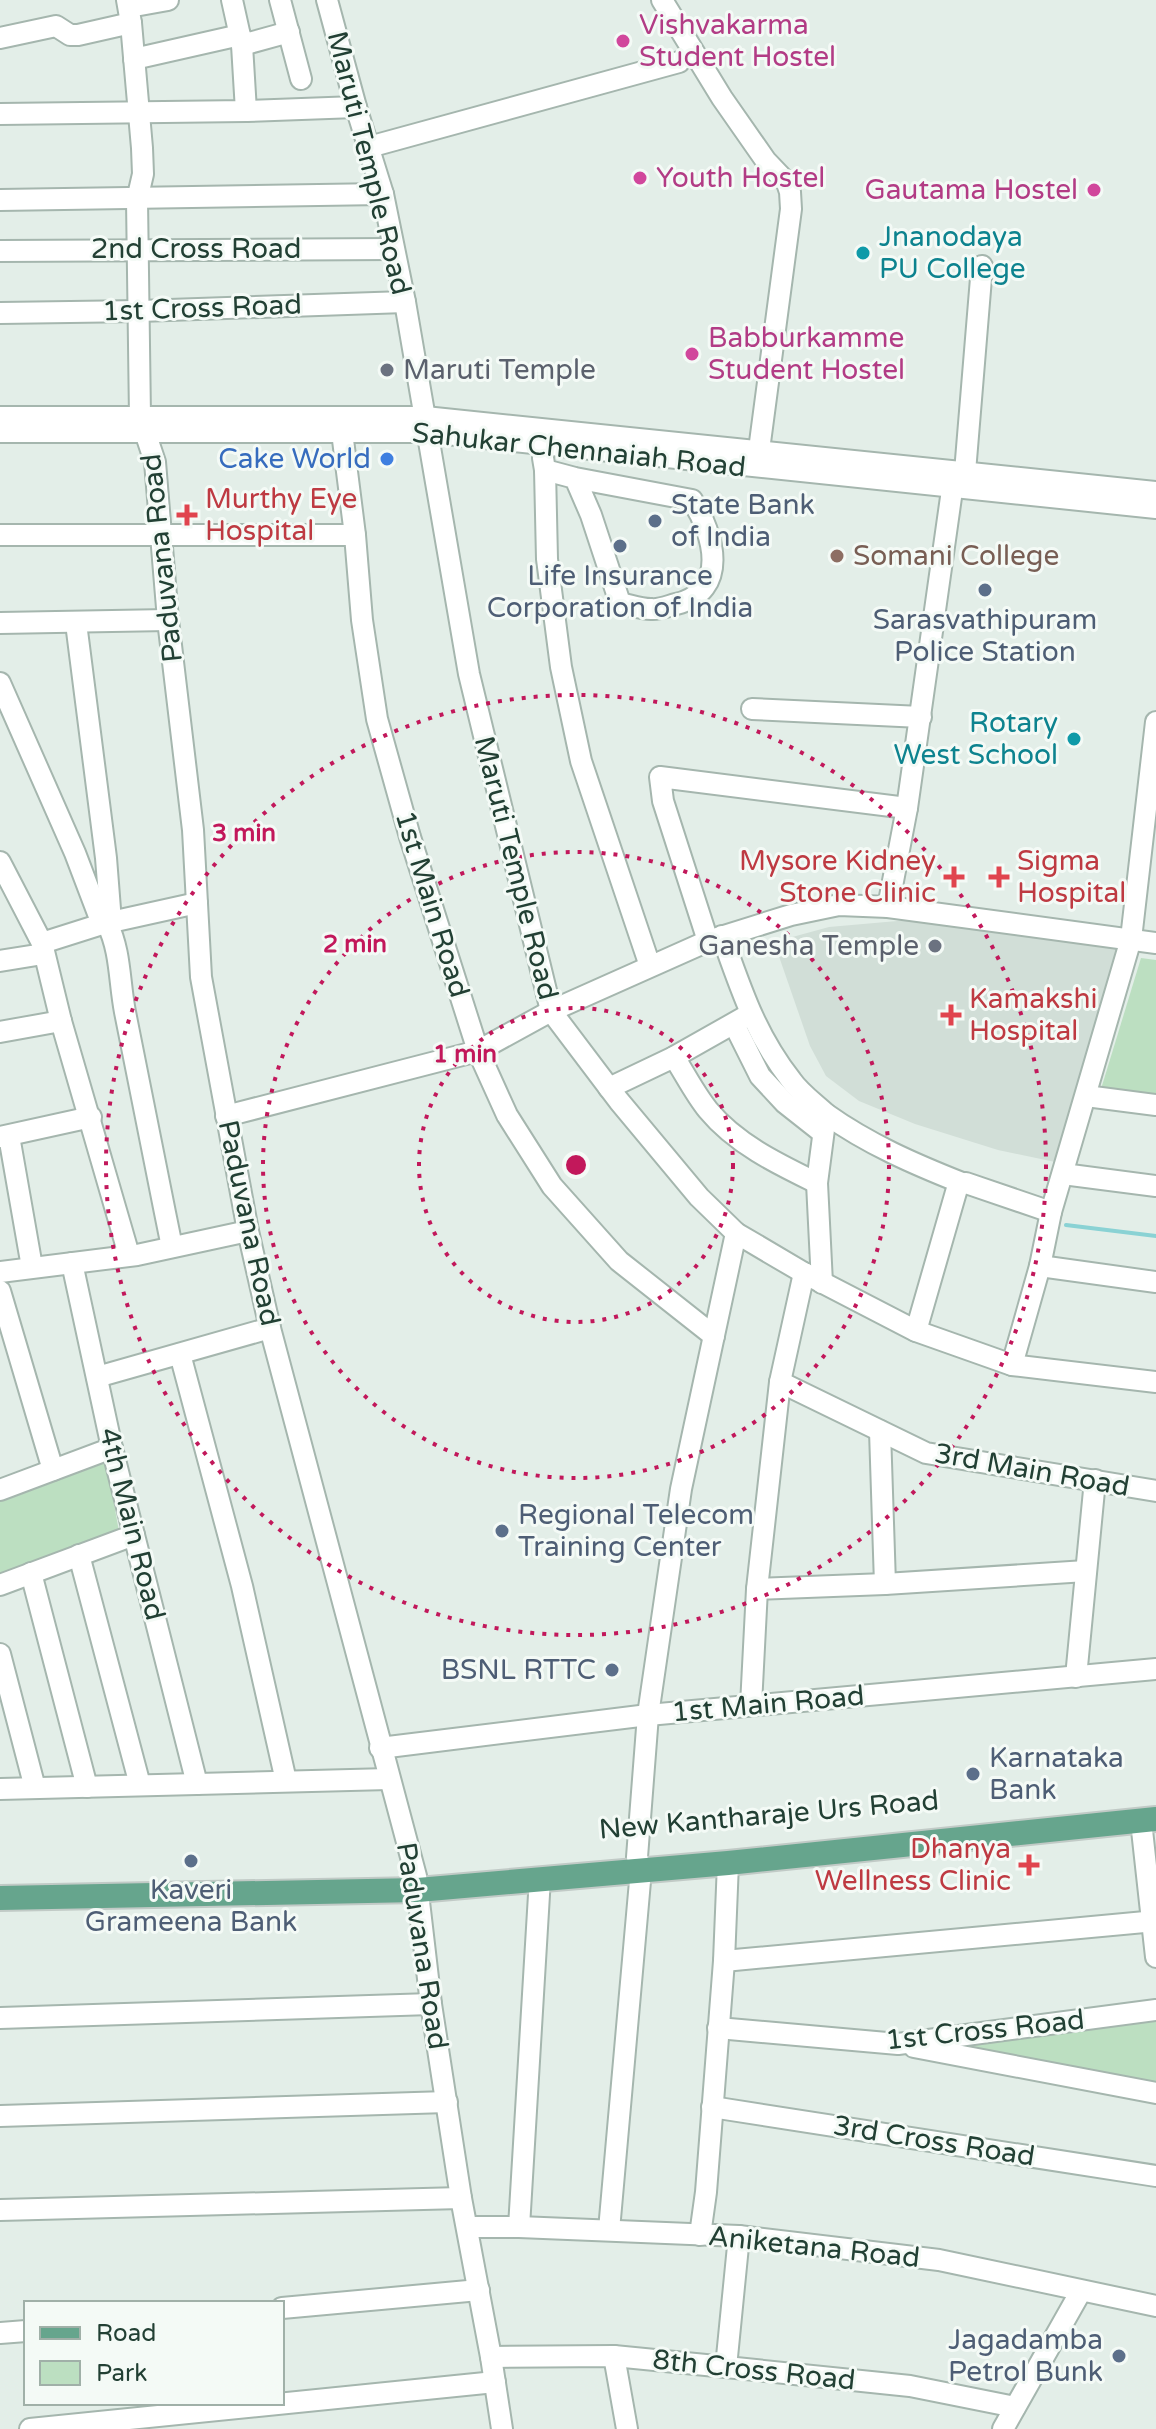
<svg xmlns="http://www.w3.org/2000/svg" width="1156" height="2429" font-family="'Varela Round',sans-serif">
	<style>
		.built { fill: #d1ded7 }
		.green { fill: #bcdfc1 }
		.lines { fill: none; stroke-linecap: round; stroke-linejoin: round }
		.stream { stroke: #8ad2d4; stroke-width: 4 }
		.minor-casing { stroke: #a5b6ae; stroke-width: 24 }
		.major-casing { stroke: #c1cac6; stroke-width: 28 }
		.minor { stroke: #fff; stroke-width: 20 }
		.major { stroke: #66a58d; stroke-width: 24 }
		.ring { fill: none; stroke: #c2185b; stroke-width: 4; stroke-dasharray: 4 8 }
		.hotel-dot { fill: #d1479c; stroke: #f4faf6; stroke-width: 3 }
		.culture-dot { fill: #0f9aa8; stroke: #f4faf6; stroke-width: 3 }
		.worship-dot { fill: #6b7280; stroke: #f4faf6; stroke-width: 3 }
		.shop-dot { fill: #3f7fe0; stroke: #f4faf6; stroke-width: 3 }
		.health-dot { fill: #e0444e; stroke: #f4faf6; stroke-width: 3 }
		.service-dot { fill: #5c6f8a; stroke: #f4faf6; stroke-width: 3 }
		.education-dot { fill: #8d6e63; stroke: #f4faf6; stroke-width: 3 }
		.labels { text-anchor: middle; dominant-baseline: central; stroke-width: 6; stroke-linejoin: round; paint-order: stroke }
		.hotel-label { font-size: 28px; fill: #b23c85; stroke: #f4faf6; text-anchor: start }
		.street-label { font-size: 28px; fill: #224034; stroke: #f4faf6 }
		.culture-label { font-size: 28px; fill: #0d838f; stroke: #f4faf6; text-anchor: start }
		.worship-label { font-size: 28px; fill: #5b616d; stroke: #f4faf6; text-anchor: start }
		.shop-label { font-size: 28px; fill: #366cbe; stroke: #f4faf6; text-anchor: end }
		.health-label { font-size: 28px; fill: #be3a42; stroke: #f4faf6; text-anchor: start }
		.service-label { font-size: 28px; fill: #4e5e75; stroke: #f4faf6; text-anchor: start }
		.education-label { font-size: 28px; fill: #785e54; stroke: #f4faf6; text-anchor: start }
		.centre { fill: #c2185b; stroke: #f4faf6; stroke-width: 4 }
		.ring-label { font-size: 24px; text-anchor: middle; font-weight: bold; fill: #c2185b; stroke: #f4faf6; stroke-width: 6; stroke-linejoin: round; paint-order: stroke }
	</style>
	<rect width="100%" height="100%" fill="#e3eee8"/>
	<!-- built -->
	<path class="built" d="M 920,919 L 1122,945 L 1060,1163 L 998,1150 L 915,1124 L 859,1101 L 826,1076 L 810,1046 L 774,942 L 829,927 Z"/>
	<!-- green -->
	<g class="green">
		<path d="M 1141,958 L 1156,960 L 1156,1095 L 1101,1089 Z"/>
		<path d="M 105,1454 L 120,1537 L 0,1582 L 0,1493 Z"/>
		<path d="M 1156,2015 L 1156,2088 L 934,2046 Z"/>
	</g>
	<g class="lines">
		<!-- stream -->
		<path class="stream" d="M 1066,1225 L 1156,1236"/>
		<!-- minor casing -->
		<g class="minor-casing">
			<g id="minor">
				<path d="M 127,0 L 131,23 L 142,148 L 143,174 L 137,200 L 140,417 L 155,462 L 168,620 L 193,830 L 201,977 L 248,1231 L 270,1328 L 416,1876 L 431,2004 L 461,2198 L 491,2357 L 502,2429"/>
				<path d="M 232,0 L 242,45 L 246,111"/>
				<path d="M 280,0 L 301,79"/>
				<path d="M 327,0 L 356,107 L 383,194 L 405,302 L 469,674 L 551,1011 L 619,1101 L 699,1197 L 736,1233 L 804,1273 L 916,1331 L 1012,1365 L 1156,1382"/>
				<path d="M 662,0 L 722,98 L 766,161 L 787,183 L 790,192 L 791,209 L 759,450"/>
				<path d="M 129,7 L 168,0"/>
				<path d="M 0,38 L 56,26 L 70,35 L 78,35 L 131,23"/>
				<path d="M 242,45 L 289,32"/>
				<path d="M 134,59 L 240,35"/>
				<path d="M 0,114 L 246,111 L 356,107"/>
				<path d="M 369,147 L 679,62"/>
				<path d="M 0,200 L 383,194"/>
				<path d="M 0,251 L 393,249"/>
				<path d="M 0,313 L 140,311 L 405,302"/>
				<path d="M 0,417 L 425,417 L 1156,492"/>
				<path d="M 0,432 L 427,432 L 1156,508"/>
				<path d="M 342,432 L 355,535 L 362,620 L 377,719 L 410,837 L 478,1051 L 507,1115 L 552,1186 L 619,1261 L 714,1336"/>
				<path d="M 543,458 L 545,470 L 575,478 L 692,500 C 714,534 730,591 676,604 C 668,606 659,610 651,609 C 641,609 630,605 620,603 L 591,515 L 575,478"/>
				<path d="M 545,470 L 547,559 L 561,667 L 581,761 L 650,966"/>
				<path d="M 965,472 L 982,266"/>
				<path d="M 0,535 L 355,535"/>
				<path d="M 0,623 L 168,620"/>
				<path d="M 76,623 L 106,858 L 111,922"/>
				<path d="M 0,683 L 75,853 L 102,924"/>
				<path d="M 752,709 L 921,717"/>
				<path d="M 0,862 L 42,943 L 61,1021 L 129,1255"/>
				<path d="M 888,907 L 907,808 L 954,476"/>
				<path d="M 107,923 C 121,952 119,981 125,1012 C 141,1091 156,1169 172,1247"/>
				<path d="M 722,936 C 741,989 755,1034 791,1080 C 800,1093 814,1103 826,1114 L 817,1183 L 822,1283"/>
				<path d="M 708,941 L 663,801 L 660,777 L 907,808"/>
				<path d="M 42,943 L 102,924 L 197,903"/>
				<path d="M 0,961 L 43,954"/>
				<path d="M 734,1024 L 760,1076 L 785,1103 L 823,1133"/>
				<path d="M 0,1032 L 61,1021"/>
				<path d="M 674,1057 C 685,1074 695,1094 708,1110 C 736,1144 778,1164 817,1183"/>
				<path d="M 609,1088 L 674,1057 L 750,1014"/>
				<path d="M 1086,1096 L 1156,1105"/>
				<path d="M 826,1114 C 868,1144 914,1164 962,1183"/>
				<path d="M 226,1116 L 478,1051 L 551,1011 L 708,941 L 791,915 L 839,905 L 888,907 L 1156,943"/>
				<path d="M 9,1136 L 32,1267"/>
				<path d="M 0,1137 L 91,1117"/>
				<path d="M 1063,1174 L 1156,1186"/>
				<path d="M 72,1263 L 112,1448 L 197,1784"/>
				<path d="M 1040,1266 L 1156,1282"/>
				<path d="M 0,1272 L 137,1255 L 248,1231"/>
				<path d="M 0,1291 L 53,1470"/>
				<path d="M 916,1331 L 958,1185 L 966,1183 L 1051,1212"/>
				<path d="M 180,1354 L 242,1586 L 286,1781"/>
				<path d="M 1012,1365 L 1040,1266 L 1051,1212 L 1131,939 L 1156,722"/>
				<path d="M 97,1377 L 270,1328"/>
				<path d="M 780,1382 L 926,1453 L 1156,1491"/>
				<path d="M 880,1431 L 885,1584"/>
				<path d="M 0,1490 L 112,1448"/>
				<path d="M 79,1555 L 140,1785"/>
				<path d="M 31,1573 L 87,1787"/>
				<path d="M 0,1585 L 134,1535"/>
				<path d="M 757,1589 L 885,1584 L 1086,1571"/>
				<path d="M 0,1654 L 35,1788"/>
				<path d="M 1076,1677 L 1095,1480"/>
				<path d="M 751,1705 L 757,1589 L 780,1382 L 804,1273"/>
				<path d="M 380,1748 L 648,1715 L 1156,1669"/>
				<path d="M 0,1789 L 389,1779"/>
				<path d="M 1141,1821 L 1156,1957"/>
				<path d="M 724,1961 L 1156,1921"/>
				<path d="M 0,2018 L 431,2004"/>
				<path d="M 718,2028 L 898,2044 L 1156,2010"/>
				<path d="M 914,2047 L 1156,2093"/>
				<path d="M 712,2107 L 1156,2176"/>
				<path d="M 0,2116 L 447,2102"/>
				<path d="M 0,2210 L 461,2198"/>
				<path d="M 468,2227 L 519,2227 L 739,2236 L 939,2260 L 1156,2306"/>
				<path d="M 519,2227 L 540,1878"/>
				<path d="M 609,2230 L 641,1870 L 637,1857 L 648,1715 L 681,1489 L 736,1233"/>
				<path d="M 700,2235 L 706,2192 L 724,1961 L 728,1863"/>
				<path d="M 282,2308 L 479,2290"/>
				<path d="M 0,2333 L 26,2331"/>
				<path d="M 614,2356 L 627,2429"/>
				<path d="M 491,2357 L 614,2356 L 726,2367 L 910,2386 L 1015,2407"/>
				<path d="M 726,2367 L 739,2236"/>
				<path d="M 30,2429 L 495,2382"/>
				<path d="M 1003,2429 L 1081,2291"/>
			</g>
		</g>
		<!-- major casing -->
		<g class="major-casing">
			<path id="major" d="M 0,1898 L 418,1890 L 728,1863 L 1156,1819"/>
		</g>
		<!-- minor -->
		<use href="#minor" class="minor"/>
		<!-- major -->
		<use href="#major" class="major"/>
	</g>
	<!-- distance rings -->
	<g class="ring">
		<circle cx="576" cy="1165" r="157"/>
		<circle cx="576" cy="1165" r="313"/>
		<circle cx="576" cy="1165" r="470"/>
	</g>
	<!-- markers -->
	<g class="hotel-dot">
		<circle cx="623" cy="41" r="8"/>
		<circle cx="640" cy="178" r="8"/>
		<circle cx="1094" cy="190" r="8"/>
		<circle cx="692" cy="354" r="8"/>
	</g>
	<g class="culture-dot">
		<circle cx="863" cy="253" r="8"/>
		<circle cx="1074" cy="739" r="8"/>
	</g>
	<g class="worship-dot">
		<circle cx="387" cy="370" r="8"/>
		<circle cx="935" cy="946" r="8"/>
	</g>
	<circle class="shop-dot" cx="387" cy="459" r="8"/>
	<g class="health-dot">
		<path d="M183 503h8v8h8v8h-8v8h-8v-8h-8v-8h8z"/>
		<path d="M950 865h8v8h8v8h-8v8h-8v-8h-8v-8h8z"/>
		<path d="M995 865h8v8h8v8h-8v8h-8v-8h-8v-8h8z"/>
		<path d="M947 1003h8v8h8v8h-8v8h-8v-8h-8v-8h8z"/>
		<path d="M1025 1853h8v8h8v8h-8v8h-8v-8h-8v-8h8z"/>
	</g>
	<g class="service-dot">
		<circle cx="655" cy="521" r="8"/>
		<circle cx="620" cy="546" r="8"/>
		<circle cx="985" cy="590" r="8"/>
		<circle cx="502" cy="1531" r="8"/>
		<circle cx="612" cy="1670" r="8"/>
		<circle cx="973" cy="1774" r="8"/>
		<circle cx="191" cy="1861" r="8"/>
		<circle cx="1119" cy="2356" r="8"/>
	</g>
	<circle class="education-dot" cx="837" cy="556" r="8"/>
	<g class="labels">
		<!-- hotel labels -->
		<g class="hotel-label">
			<text x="639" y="25">Vishvakarma<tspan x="639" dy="32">Student Hostel</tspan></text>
			<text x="656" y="178">Youth Hostel</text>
			<text x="1078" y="190" text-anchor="end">Gautama Hostel</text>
			<text x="708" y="338">Babburkamme<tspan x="708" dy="32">Student Hostel</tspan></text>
		</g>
		<!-- street labels -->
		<g class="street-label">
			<text transform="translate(369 163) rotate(76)">Maruti Temple Road</text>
			<text x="196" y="249">2nd Cross Road</text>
			<text transform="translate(202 308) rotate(-2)">1st Cross Road</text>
			<text transform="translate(579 450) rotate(6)">Sahukar Chennaiah Road</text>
			<text transform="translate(162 558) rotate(-96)">Paduvana Road</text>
			<text transform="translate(516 868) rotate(76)">Maruti Temple Road</text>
			<text transform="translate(432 904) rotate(73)">1st Main Road</text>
			<text transform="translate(249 1223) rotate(78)">Paduvana Road</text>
			<text transform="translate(1032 1470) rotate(10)">3rd Main Road</text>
			<text transform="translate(132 1524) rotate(76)">4th Main Road</text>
			<text transform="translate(768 1704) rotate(-5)">1st Main Road</text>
			<text transform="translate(769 1815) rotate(-5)">New Kantharaje Urs Road</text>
			<text transform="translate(422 1946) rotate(81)">Paduvana Road</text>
			<text transform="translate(985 2030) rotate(-6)">1st Cross Road</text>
			<text transform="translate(934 2141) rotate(9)">3rd Cross Road</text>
			<text transform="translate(814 2247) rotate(6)">Aniketana Road</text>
			<text transform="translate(754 2370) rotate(6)">8th Cross Road</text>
		</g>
		<!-- culture labels -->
		<g class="culture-label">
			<text x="879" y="237">Jnanodaya<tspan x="879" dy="32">PU College</tspan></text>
			<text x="1058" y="723" text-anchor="end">Rotary<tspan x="1058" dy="32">West School</tspan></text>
		</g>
		<!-- worship labels -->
		<g class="worship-label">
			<text x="403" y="370">Maruti Temple</text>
			<text x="919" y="946" text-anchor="end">Ganesha Temple</text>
		</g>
		<!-- shop labels -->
		<g class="shop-label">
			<text x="371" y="459">Cake World</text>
		</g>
		<!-- health labels -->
		<g class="health-label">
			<text x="205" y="499">Murthy Eye<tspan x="205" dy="32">Hospital</tspan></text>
			<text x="936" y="861" text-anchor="end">Mysore Kidney<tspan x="936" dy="32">Stone Clinic</tspan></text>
			<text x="1017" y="861">Sigma<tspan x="1017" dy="32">Hospital</tspan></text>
			<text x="969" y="999">Kamakshi<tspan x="969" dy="32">Hospital</tspan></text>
			<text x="1011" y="1849" text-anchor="end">Dhanya<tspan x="1011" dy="32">Wellness Clinic</tspan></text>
		</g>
		<!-- service labels -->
		<g class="service-label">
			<text x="671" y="505">State Bank<tspan x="671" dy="32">of India</tspan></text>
			<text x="620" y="576" text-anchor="middle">Life Insurance<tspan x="620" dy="32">Corporation of India</tspan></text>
			<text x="985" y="620" text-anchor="middle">Sarasvathipuram<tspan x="985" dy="32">Police Station</tspan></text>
			<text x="518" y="1515">Regional Telecom<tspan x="518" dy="32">Training Center</tspan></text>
			<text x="596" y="1670" text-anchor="end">BSNL RTTC</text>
			<text x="989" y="1758">Karnataka<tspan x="989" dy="32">Bank</tspan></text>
			<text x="191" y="1890" text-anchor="middle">Kaveri<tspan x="191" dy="32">Grameena Bank</tspan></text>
			<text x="1103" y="2340" text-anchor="end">Jagadamba<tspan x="1103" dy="32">Petrol Bunk</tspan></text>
		</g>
		<!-- education labels -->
		<g class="education-label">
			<text x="853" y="556">Somani College</text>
		</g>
	</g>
	<circle cx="576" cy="1165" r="12" class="centre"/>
	<g class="ring-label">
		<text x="244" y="841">3 min</text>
		<text x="355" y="952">2 min</text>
		<text x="465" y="1062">1 min</text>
	</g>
	<!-- legend -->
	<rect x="24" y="2301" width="260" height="104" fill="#f4faf6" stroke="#a0b0a8" stroke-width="2"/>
	<rect x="40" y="2327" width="40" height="12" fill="#66a58d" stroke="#a0b0a8" stroke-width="2"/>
	<text x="96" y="2341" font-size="24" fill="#224034">Road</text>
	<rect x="40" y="2361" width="40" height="24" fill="#bcdfc1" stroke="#a0b0a8" stroke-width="2"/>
	<text x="96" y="2381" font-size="24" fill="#224034">Park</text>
</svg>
